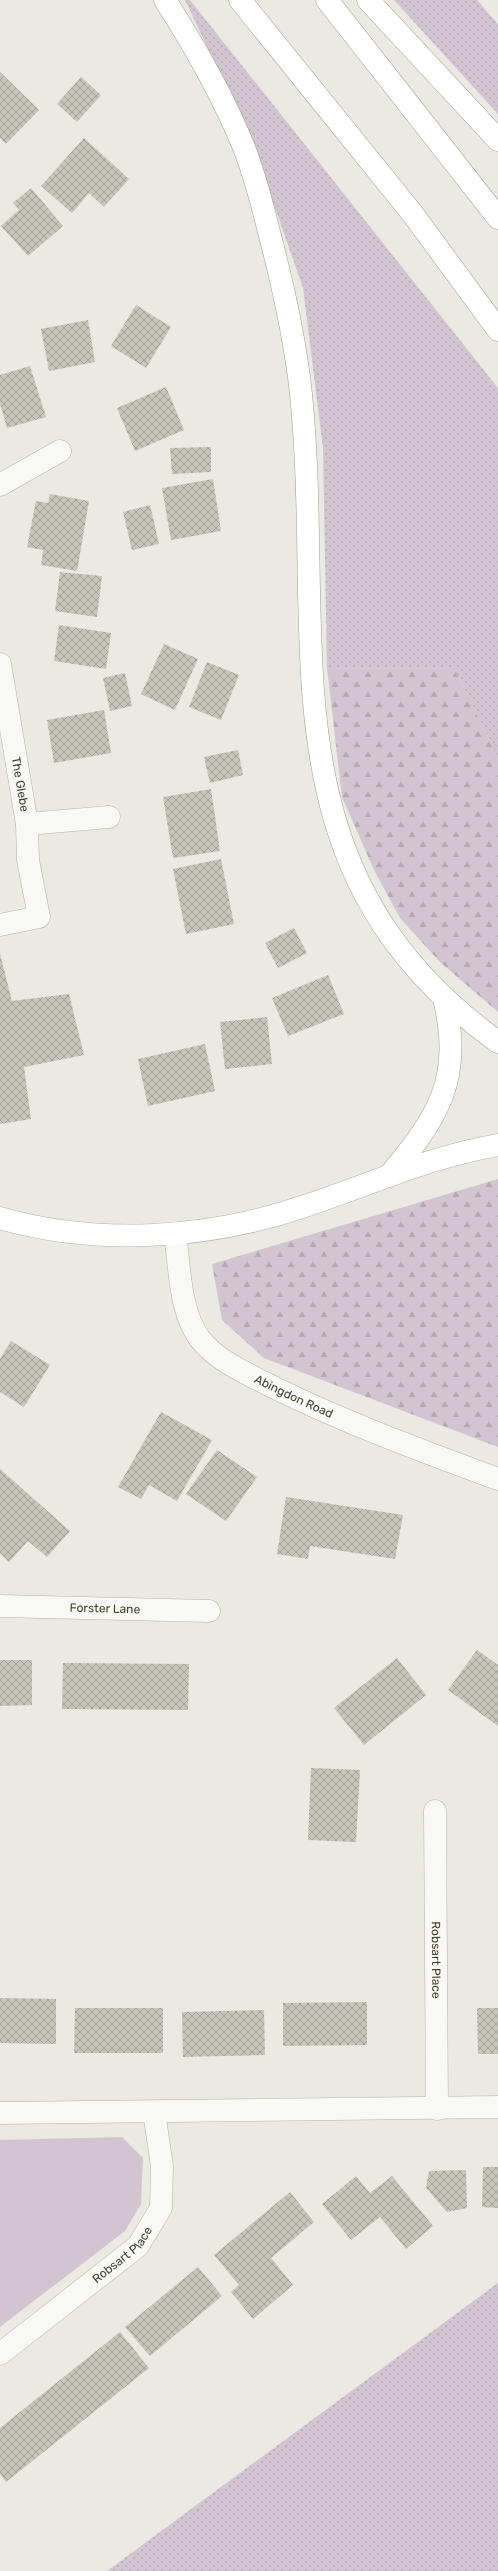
<svg xmlns="http://www.w3.org/2000/svg" width="498" height="2571" font-family="Rubik,sans-serif">
	<style>
		.grass { fill: url(#grass-dots) }
		.forest { fill: url(#forest-firs) }
		.park { fill: #d3c4d2 }
		.building { fill: url(#building-cross-hatch) }
		.lines { fill: none; stroke-linecap: round; stroke-linejoin: round }
		.minor-casing { stroke: #b4b2a8; stroke-width: 23 }
		.major-casing { stroke: #b4b2a2; stroke-width: 23 }
		.highway-casing { stroke: #9f9d8b; stroke-width: 23 }
		.minor { stroke: #f8f8f5; stroke-width: 22 }
		.major { stroke: #fff; stroke-width: 22 }
		.highway { stroke: #fff; stroke-width: 22 }
		.labels { text-anchor: middle; dominant-baseline: central; stroke-width: 3.5; stroke-linejoin: round; paint-order: stroke }
		.street-label { font-size: 12px; fill: #403e2c; stroke: #f7f6f2 }
	</style>
	<defs>
		<pattern id="grass-dots" width="8" height="8" patternUnits="userSpaceOnUse"><rect width="8" height="8" fill="#d3c4d2"/><path d="M2 2h.1M6 6h.1" fill="none" stroke="#b6a9b4" stroke-width="1.8" stroke-linecap="round"/></pattern>
		<pattern id="forest-firs" width="22" height="20" patternUnits="userSpaceOnUse"><rect width="22" height="20" fill="#d3c4d2"/><path d="M5 1l3.5 6h-7zM16 11l3.5 6h-7z" fill="#b6a9b4"/></pattern>
		<pattern id="building-cross-hatch" width="8" height="8" patternUnits="userSpaceOnUse"><rect width="8" height="8" fill="#c6c5ba"/><path d="M0 0l8 8M0 8l8-8" fill="none" stroke="#a2a197"/></pattern>
	</defs>
	<rect width="100%" height="100%" fill="#eae9e2"/>
	<!-- grass -->
	<g class="grass">
		<path d="M 185,0 L 190,0 L 498,388 L 498,759 L 455,669 L 327,668 L 323,448 L 303,288 L 253,144 Z"/>
		<path d="M 394,0 L 477,0 L 498,24 L 498,114 Z"/>
		<path d="M 498,2283 L 498,2571 L 107,2571 Z"/>
	</g>
	<!-- forest -->
	<g class="forest">
		<path d="M 327,668 L 455,669 L 498,759 L 498,1012 L 440,962 L 400,918 L 374,870 L 342,797 Z"/>
		<path d="M 498,1179 L 498,1447 L 264,1358 L 222,1320 L 212,1264 Z"/>
	</g>
	<!-- park -->
	<path class="park" d="M 122,2137 L 143,2158 L 141,2204 L 125,2231 L 0,2327 L 0,2140 Z"/>
	<!-- building -->
	<g class="building">
		<path d="M 0,72 L 39,110 L 6,144 L 0,138 Z"/>
		<path d="M 81,77 L 101,95 L 77,122 L 57,104 Z"/>
		<path d="M 84,138 L 129,179 L 104,207 L 89,193 L 72,213 L 41,186 Z"/>
		<path d="M 31,188 L 63,226 L 28,256 L 1,226 L 19,210 L 13,203 Z"/>
		<path d="M 136,305 L 171,327 L 146,368 L 111,346 Z"/>
		<path d="M 88,320 L 95,362 L 49,371 L 41,329 Z"/>
		<path d="M 30,366 L 46,417 L 7,428 L 0,404 L 0,375 Z"/>
		<path d="M 166,387 L 184,430 L 135,451 L 117,408 Z"/>
		<path d="M 211,447 L 211,472 L 172,474 L 170,448 Z"/>
		<path d="M 213,479 L 221,531 L 171,540 L 162,488 Z"/>
		<path d="M 50,494 L 89,501 L 77,571 L 41,565 L 43,550 L 27,547 L 36,501 L 48,503 Z"/>
		<path d="M 150,505 L 159,544 L 132,550 L 123,512 Z"/>
		<path d="M 60,572 L 102,576 L 97,617 L 55,611 Z"/>
		<path d="M 59,625 L 111,633 L 106,669 L 54,661 Z"/>
		<path d="M 164,644 L 198,659 L 175,710 L 141,694 Z"/>
		<path d="M 207,662 L 239,675 L 221,720 L 189,707 Z"/>
		<path d="M 125,673 L 132,706 L 110,711 L 103,678 Z"/>
		<path d="M 104,710 L 111,753 L 54,763 L 47,720 Z"/>
		<path d="M 238,750 L 243,775 L 210,783 L 204,757 Z"/>
		<path d="M 211,789 L 220,851 L 173,858 L 163,797 Z"/>
		<path d="M 221,859 L 234,924 L 186,934 L 173,869 Z"/>
		<path d="M 294,928 L 307,953 L 278,968 L 265,943 Z"/>
		<path d="M 0,954 L 12,1001 L 69,994 L 84,1055 L 24,1067 L 31,1119 L 0,1124 Z"/>
		<path d="M 328,975 L 344,1014 L 288,1036 L 272,998 Z"/>
		<path d="M 267,1017 L 272,1064 L 225,1069 L 220,1022 Z"/>
		<path d="M 205,1044 L 215,1091 L 148,1106 L 138,1059 Z"/>
		<path d="M 11,1341 L 50,1365 L 24,1407 L 0,1392 L 0,1359 Z"/>
		<path d="M 161,1412 L 212,1440 L 177,1501 L 149,1485 L 141,1499 L 118,1487 Z"/>
		<path d="M 217,1450 L 257,1477 L 226,1521 L 186,1494 Z"/>
		<path d="M 0,1469 L 70,1531 L 47,1557 L 28,1541 L 9,1562 L 0,1553 Z"/>
		<path d="M 286,1497 L 403,1515 L 395,1559 L 310,1546 L 308,1559 L 277,1554 Z"/>
		<path d="M 477,1650 L 498,1665 L 498,1726 L 448,1690 Z"/>
		<path d="M 397,1658 L 426,1695 L 364,1745 L 334,1708 Z"/>
		<path d="M 0,1660 L 32,1660 L 32,1705 L 0,1706 Z"/>
		<path d="M 63,1663 L 189,1664 L 188,1710 L 62,1709 Z"/>
		<path d="M 311,1768 L 360,1770 L 356,1842 L 308,1840 Z"/>
		<path d="M 0,1998 L 56,1999 L 56,2044 L 0,2043 Z"/>
		<path d="M 367,2002 L 367,2045 L 283,2046 L 283,2003 Z"/>
		<path d="M 75,2008 L 163,2008 L 163,2053 L 74,2053 Z"/>
		<path d="M 477,2008 L 498,2008 L 498,2054 L 478,2054 Z"/>
		<path d="M 264,2010 L 265,2055 L 183,2057 L 182,2012 Z"/>
		<path d="M 483,2167 L 498,2167 L 498,2208 L 482,2207 Z"/>
		<path d="M 466,2170 L 467,2208 L 447,2212 L 426,2188 L 429,2171 Z"/>
		<path d="M 356,2176 L 370,2193 L 392,2176 L 433,2226 L 406,2249 L 380,2217 L 351,2240 L 322,2204 Z"/>
		<path d="M 290,2192 L 314,2222 L 271,2258 L 293,2285 L 253,2319 L 231,2292 L 239,2285 L 214,2255 Z"/>
		<path d="M 198,2267 L 222,2296 L 150,2356 L 125,2327 Z"/>
		<path d="M 120,2332 L 149,2368 L 6,2482 L 0,2474 L 0,2428 Z"/>
	</g>
	<g class="lines">
		<!-- minor casing -->
		<g class="minor-casing">
			<g id="minor">
				<path d="M 0,485 L 60,451"/>
				<path id="s1" d="M 0,664 L 27,824 L 109,817"/>
				<path d="M 0,925 L 39,917 L 28,860 L 27,824"/>
				<path id="s2" d="M 175,1234 C 180,1267 179,1311 200,1339 C 218,1362 248,1374 273,1387 C 346,1423 422,1451 498,1479"/>
				<path id="s3" d="M 0,1606 L 209,1611"/>
				<path id="s4" d="M 435,1811 L 437,2109"/>
				<path d="M 0,2113 L 498,2107"/>
				<path id="s5" d="M 0,2354 L 138,2246 L 161,2208 L 162,2166 L 154,2112"/>
			</g>
		</g>
		<!-- major casing -->
		<g class="major-casing">
			<path id="major" d="M 0,1218 C 97,1246 209,1239 305,1206 C 369,1185 431,1156 498,1145"/>
		</g>
		<!-- highway casing -->
		<g class="highway-casing">
			<g id="highway">
				<path d="M 165,0 C 194,45 222,95 243,145 C 254,173 262,203 269,232 C 283,285 295,339 301,394 C 326,644 259,870 498,1042"/>
				<path d="M 240,0 L 412,213 L 498,330"/>
				<path d="M 327,0 L 498,218"/>
				<path d="M 368,0 L 498,140"/>
				<path d="M 389,1176 C 439,1116 463,1079 444,998"/>
			</g>
		</g>
		<!-- minor -->
		<use href="#minor" class="minor"/>
		<!-- major -->
		<use href="#major" class="major"/>
		<!-- highway -->
		<use href="#highway" class="highway"/>
	</g>
	<g class="labels">
		<!-- street labels -->
		<g class="street-label">
			<text stroke="none"><textPath href="#s1" startOffset="122">The Glebe</textPath></text>
			<text stroke="none"><textPath href="#s2" startOffset="220">Abingdon Road</textPath></text>
			<text stroke="none"><textPath href="#s3" startOffset="105">Forster Lane</textPath></text>
			<text stroke="none"><textPath href="#s4" startOffset="149">Robsart Place</textPath></text>
			<text stroke="none"><textPath href="#s5" startOffset="158">Robsart Place</textPath></text>
		</g>
	</g>
</svg>
